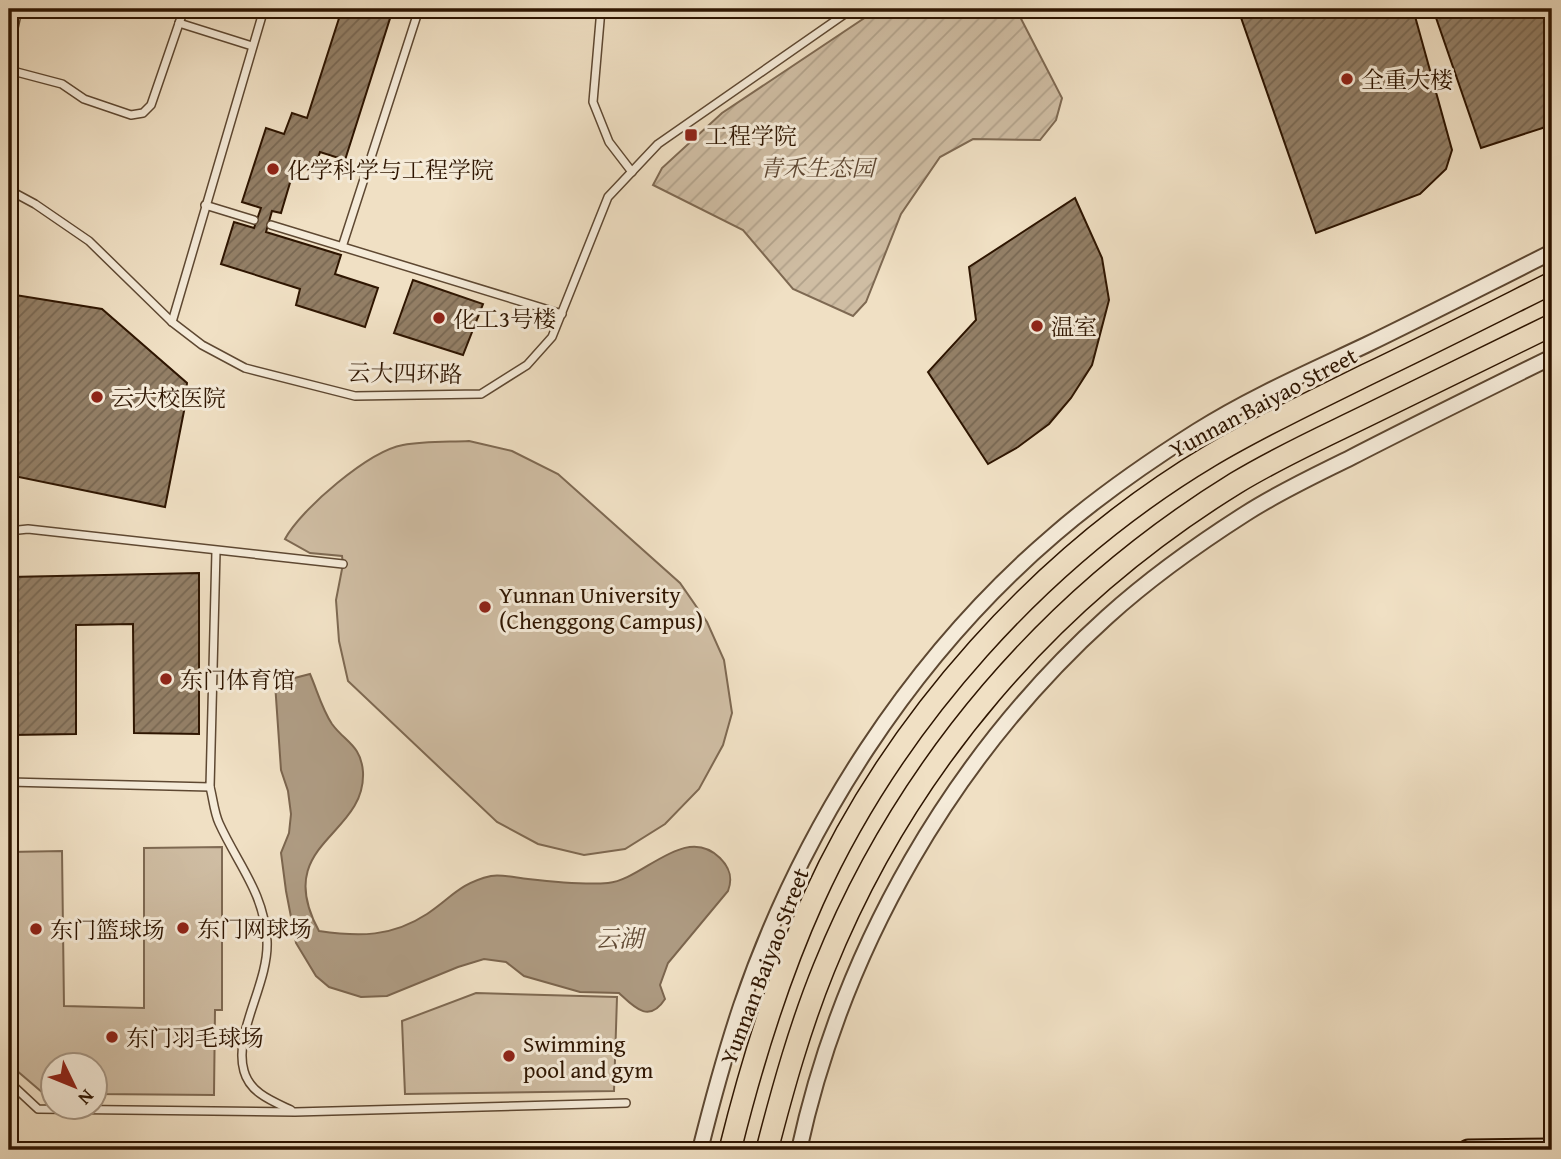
<svg xmlns="http://www.w3.org/2000/svg" width="1561" height="1159" font-family="'Gentium Book Plus','Noto Serif SC',serif">
	<style>
		.grass { fill: #cfbda3; stroke: #7e6952; stroke-width: 2 }
		.garden { fill: url(#garden-furrows); stroke: #7e6952; stroke-width: 2 }
		.water { fill: #ae9b82; stroke: #7b654e; stroke-width: 2 }
		.building { fill: url(#building-hatch); stroke: #2e1501; stroke-width: 2 }
		.lines { fill: none; stroke-linecap: round; stroke-linejoin: round }
		.service-casing { stroke: #5e4832; stroke-width: 10 }
		.minor-casing { stroke: #5e4832; stroke-width: 18 }
		.secondary-casing { stroke: #2e1501; stroke-width: 23 }
		.primary-casing { stroke: #2e1501; stroke-width: 24 }
		.service { stroke: #f5ebd9; stroke-width: 7 }
		.minor { stroke: #f5ebd9; stroke-width: 14 }
		.secondary { stroke: #f5ebd9; stroke-width: 19 }
		.primary { stroke: #f0e0c4; stroke-width: 21 }
		.poi-dot { fill: #8f2418; stroke: #f5ebd9; stroke-width: 2.5 }
		.labels { text-anchor: middle; dominant-baseline: central; stroke-width: 6; stroke-linejoin: round; paint-order: stroke }
		.poi-label { font-size: 23px; fill: #2e1501; stroke: #f5ebd9; text-anchor: start }
		.park-label { font-size: 23px; font-style: italic; fill: #5e4732; stroke: #f5ebd9 }
		.street-label { font-size: 23px; fill: #2e1501; stroke: #f5ebd9 }
		.water-label { font-size: 24px; font-style: italic; fill: #614b35; stroke: #f5ebd9 }
	</style>
	<defs>
		<pattern id="garden-furrows" width="10" height="10" patternUnits="userSpaceOnUse" patternTransform="scale(1.75)"><rect width="10" height="10" fill="#cfbda3"/><path d="M-1 1l2-2M0 10L10 0M9 11l2-2" fill="none" stroke="#b2a28b"/></pattern>
		<pattern id="building-hatch" width="6" height="6" patternUnits="userSpaceOnUse" patternTransform="scale(1.75)"><rect width="6" height="6" fill="#937f66"/><path d="M-1 1l2-2M0 6l6-6M5 7l2-2" fill="none" stroke="#786752"/></pattern>
	</defs>
	<rect width="100%" height="100%" fill="#f0e0c4"/>
	<filter id="stains"><feTurbulence type="fractalNoise" baseFrequency=".00286" numOctaves="4"/><feColorMatrix values="0 0 0 0 .2 0 0 0 0 .09 0 0 0 0 .02 0 0 0 .5 -.17"/></filter>
	<radialGradient id="worn" r=".72"><stop offset=".6" stop-color="#630" stop-opacity="0"/><stop offset="1" stop-color="#630" stop-opacity=".3"/></radialGradient>
	<!-- grass -->
	<g class="grass">
		<path d="M 469,441 L 512,451 L 558,474 L 680,583 L 707,622 L 724,660 L 732,713 L 723,745 L 699,789 L 665,824 L 625,849 L 584,855 L 538,844 L 497,822 L 348,681 L 339,641 L 336,600 L 343,564 L 342,556 L 310,553 L 285,539 C 301,509 369,451 403,445 C 424,441 447,442 469,441 Z"/>
		<path d="M 222,847 L 222,1010 L 215,1010 L 214,1095 L 95,1094 L 94,1064 L 52,1064 L 52,1093 L 43,1093 L 9,1064 L 9,852 L 62,851 L 64,1006 L 144,1008 L 144,848 Z"/>
		<path d="M 476,993 L 617,997 L 614,1091 L 405,1094 L 402,1021 Z"/>
	</g>
	<!-- garden -->
	<path class="garden" d="M 878,9 L 1016,9 L 1062,98 L 1056,120 L 1040,140 L 973,139 L 940,157 L 901,214 L 866,302 L 853,316 L 793,289 L 743,230 L 653,185 L 662,168 L 722,113 Z"/>
	<!-- water -->
	<path class="water" d="M 310,674 C 317,690 322,709 332,724 C 345,742 361,745 363,772 C 366,837 271,843 319,931 C 359,937 392,937 427,914 C 451,898 460,883 491,876 C 502,874 517,878 528,879 C 554,882 582,885 608,883 C 643,880 685,823 720,858 C 730,868 733,878 728,891 L 668,963 L 660,985 L 665,999 C 649,1024 634,1007 619,993 L 580,992 L 524,976 L 506,962 L 484,959 L 458,967 L 387,996 L 361,997 L 329,987 L 316,976 L 296,943 L 286,891 L 281,853 L 289,833 L 291,814 L 288,791 L 281,770 L 275,683 Z"/>
	<!-- building -->
	<g class="building">
		<path d="M 342,9 L 393,9 L 345,160 L 320,152 L 314,171 L 295,166 L 281,213 L 272,211 L 266,232 L 341,255 L 335,274 L 378,288 L 365,327 L 296,305 L 300,289 L 221,264 L 234,222 L 254,228 L 261,208 L 242,202 L 266,128 L 284,134 L 292,113 L 307,118 Z"/>
		<path d="M 1238,9 L 1413,9 L 1452,150 L 1446,169 L 1420,194 L 1316,233 Z"/>
		<path d="M 1433,9 L 1552,9 L 1552,125 L 1481,148 Z"/>
		<path d="M 1075,198 L 1102,258 L 1109,300 L 1092,365 L 1071,398 L 1049,424 L 1018,447 L 988,464 L 928,372 L 976,320 L 969,267 Z"/>
		<path d="M 413,280 L 483,304 L 463,355 L 394,333 Z"/>
		<path d="M 9,294 L 102,309 L 187,383 L 184,411 L 165,507 L 9,475 Z"/>
		<path d="M 199,573 L 199,734 L 134,733 L 133,624 L 76,625 L 76,734 L 12,735 L 10,577 Z"/>
	</g>
	<g class="lines">
		<!-- service casing -->
		<g class="service-casing">
			<g id="service">
				<path d="M 601,9 L 593,102 L 609,142 L 632,172"/>
				<path d="M 179,23 L 252,46"/>
				<path d="M 9,51 L 18,9"/>
				<path d="M 9,70 L 62,84 L 84,99 L 131,115 L 143,113 L 151,105 L 184,9"/>
				<path d="M 9,190 L 35,204 L 89,241 L 172,322 L 202,345 L 245,368 L 355,396 L 481,394 L 527,365 L 552,337 L 608,197 L 658,144 L 852,9"/>
				<path d="M 205,205 L 254,220"/>
				<path d="M 271,225 L 562,314"/>
				<path d="M 342,247 L 419,9"/>
				<path d="M 172,322 L 264,9"/>
				<path d="M 9,531 L 28,529 L 343,564"/>
				<path d="M 9,782 L 210,787 L 216,551"/>
				<path d="M 210,787 C 213,798 214,812 219,823 C 238,865 264,892 267,941 C 269,984 233,1033 244,1071 C 250,1093 272,1101 291,1110"/>
				<path d="M 9,1082 L 38,1109 L 295,1112 L 626,1103"/>
			</g>
		</g>
		<!-- minor casing -->
		<g class="minor-casing">
			<g id="minor">
				<path d="M 700,1150 C 712,1102 725,1054 741,1006 C 802,827 911,657 1055,534 C 1099,496 1148,462 1197,431 C 1251,397 1309,372 1366,345 C 1428,315 1490,283 1552,252"/>
				<path d="M 799,1150 C 843,947 953,756 1107,617 C 1149,579 1198,544 1245,514 C 1279,492 1316,475 1352,457 C 1418,423 1485,390 1552,357"/>
			</g>
		</g>
		<!-- secondary casing -->
		<g class="secondary-casing">
			<path id="secondary" d="M 1468,1150 L 1552,1149"/>
		</g>
		<!-- primary casing -->
		<g class="primary-casing">
			<g id="primary">
				<path d="M 730,1150 C 751,1065 777,980 813,900 C 894,721 1041,557 1210,456 C 1260,426 1314,401 1366,375 C 1429,345 1490,314 1552,283"/>
				<path d="M 767,1150 C 783,1088 800,1027 824,968 C 906,765 1051,597 1236,483 C 1277,458 1321,438 1364,417 C 1427,386 1489,356 1552,325"/>
			</g>
		</g>
		<!-- service -->
		<use href="#service" class="service"/>
		<!-- minor -->
		<use href="#minor" class="minor"/>
		<!-- secondary -->
		<use href="#secondary" class="secondary"/>
		<!-- primary -->
		<use href="#primary" class="primary"/>
	</g>
	<!-- markers -->
	<g class="poi-dot">
		<circle cx="1347" cy="79" r="7"/>
		<rect x="684" y="128" width="14" height="14" rx="3.5"/>
		<circle cx="273" cy="169" r="7"/>
		<circle cx="439" cy="318" r="7"/>
		<circle cx="1037" cy="326" r="7"/>
		<circle cx="97" cy="397" r="7"/>
		<circle cx="485" cy="607" r="7"/>
		<circle cx="166" cy="679" r="7"/>
		<circle cx="183" cy="928" r="7"/>
		<circle cx="36" cy="929" r="7"/>
		<circle cx="112" cy="1037" r="7"/>
		<circle cx="509" cy="1056" r="7"/>
	</g>
	<g class="labels">
		<!-- poi labels -->
		<g class="poi-label">
			<text x="1361" y="79">全重大楼</text>
			<text x="705" y="135">工程学院</text>
			<text x="287" y="169">化学科学与工程学院</text>
			<text x="453" y="318">化工3号楼</text>
			<text x="1051" y="326">温室</text>
			<text x="111" y="397">云大校医院</text>
			<text x="499" y="594">Yunnan University<tspan x="499" dy="26">(Chenggong Campus)</tspan></text>
			<text x="180" y="679">东门体育馆</text>
			<text x="197" y="928">东门网球场</text>
			<text x="50" y="929">东门篮球场</text>
			<text x="126" y="1037">东门羽毛球场</text>
			<text x="523" y="1043">Swimming<tspan x="523" dy="26">pool and gym</tspan></text>
		</g>
		<!-- park labels -->
		<g class="park-label">
			<text x="817" y="167">青禾生态园</text>
		</g>
		<!-- street labels -->
		<g class="street-label">
			<text transform="translate(405 373) rotate(1)">云大四环路</text>
			<text transform="translate(1263 402) rotate(-28)">Yunnan Baiyao Street</text>
			<text transform="translate(764 966) rotate(-69)">Yunnan Baiyao Street</text>
		</g>
		<!-- water labels -->
		<g class="water-label">
			<text x="619" y="938">云湖</text>
		</g>
	</g>
	<!-- margin -->
	<rect width="1561" height="1159" fill="none" stroke="#f0e0c4" stroke-width="35"/>
	<rect x="10" y="10" width="1540" height="1138" fill="none" stroke="#2e1501" stroke-width="3.5"/>
	<rect x="18" y="18" width="1526" height="1124" fill="none" stroke="#2e1501" stroke-width="2"/>
	<!-- north arrow -->
	<g transform="translate(74 1086) rotate(133)"><circle r="33" fill="#f5ebd9" stroke="#a59583" stroke-width="2"/>
	<path d="M0-5L12 26L0 18L-12 26Z" fill="#8f2418"/>
	<text y="-10" font-size="19" font-weight="bold" text-anchor="middle" fill="#2e1501">N</text>
	</g>
	<rect width="100%" height="100%" filter="url(#stains)"/>
	<rect width="100%" height="100%" fill="url(#worn)"/>
</svg>
